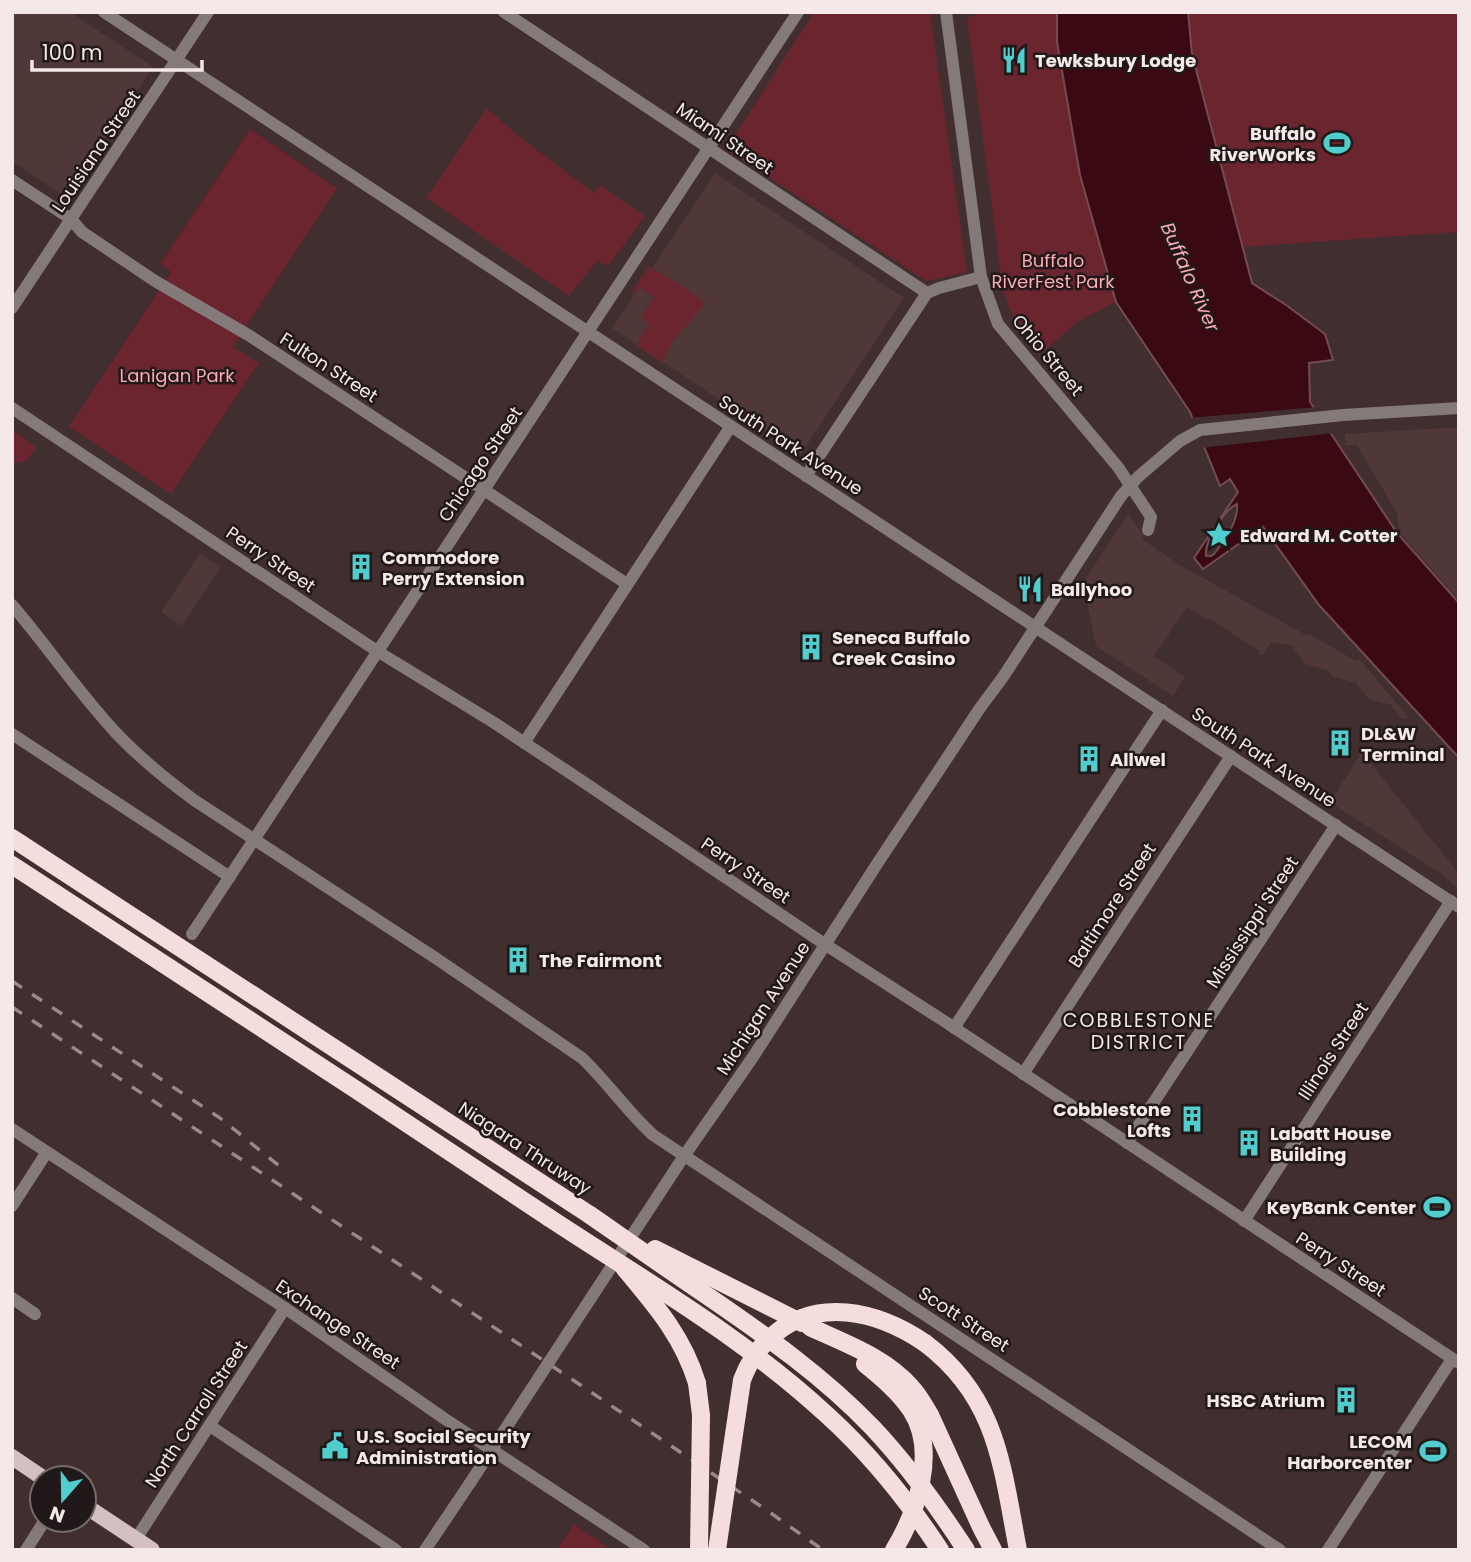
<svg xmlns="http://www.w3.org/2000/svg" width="1471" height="1562" font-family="Poppins,sans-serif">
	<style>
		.built { fill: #503738 }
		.green { fill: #6b252e }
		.water { fill: #3b0912; stroke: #734c52; stroke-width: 2; fill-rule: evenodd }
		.pier { fill: #412e2f }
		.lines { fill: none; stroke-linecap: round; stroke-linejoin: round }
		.minor { stroke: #847a7a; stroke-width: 12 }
		.major { stroke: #d5c0c1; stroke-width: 16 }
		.highway { stroke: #f5dcdd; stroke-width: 18 }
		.rail { stroke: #998989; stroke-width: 3.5; stroke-dasharray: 12 12; stroke-linecap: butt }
		.minor-bridge { stroke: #847a7a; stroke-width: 12 }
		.highway-bridge { stroke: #f5dcdd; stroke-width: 18 }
		.labels { text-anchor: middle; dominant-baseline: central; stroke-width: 5; stroke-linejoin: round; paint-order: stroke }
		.poi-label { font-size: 18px; font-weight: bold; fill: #f5e8e8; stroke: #211919; text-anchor: start }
		.street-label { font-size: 18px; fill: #f5e8e8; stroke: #211919 }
		.park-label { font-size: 18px; fill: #fcabb0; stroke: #211919 }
		.water-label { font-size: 19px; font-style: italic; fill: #fbaaaf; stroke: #211919 }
		.neighbourhood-label { font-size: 19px; letter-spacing: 2px; fill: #f5e8e8; stroke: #211919 }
	</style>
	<rect width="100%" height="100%" fill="#412e2f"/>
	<!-- built -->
	<g class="built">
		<path d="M 12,12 L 70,12 L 153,67 L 66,197 L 12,161 Z"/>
		<path d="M 715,173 L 904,298 L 801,454 L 612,328 Z"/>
		<path d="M 1459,427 L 1459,600 L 1402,535 L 1398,525 L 1398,515 L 1392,505 L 1357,445 L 1345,445 L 1345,434 Z"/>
		<path d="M 1128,514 L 1144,536 L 1142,539 L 1178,564 L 1306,635 L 1309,634 L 1356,661 L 1360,660 L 1410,719 L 1401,718 L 1391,705 L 1369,700 L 1356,683 L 1332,676 L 1327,670 L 1305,664 L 1291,645 L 1271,642 L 1262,656 L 1258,653 L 1259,651 L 1209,618 L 1207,620 L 1187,607 L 1154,656 L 1185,677 L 1173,696 L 1096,646 L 1083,583 Z"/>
		<path d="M 200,553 L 221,567 L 182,626 L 161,612 Z"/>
		<path d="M 1361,751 L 1459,874 L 1459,889 L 1441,874 L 1330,802 L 1359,757 L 1357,754 Z"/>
	</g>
	<!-- green -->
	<g class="green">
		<path d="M 814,12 L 930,12 L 967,272 L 926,281 L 726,149 Z"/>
		<path d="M 984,12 L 1057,12 L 1057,42 L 1080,175 L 1116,302 L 1077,322 L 1043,352 L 1012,315 L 1003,291 L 967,18 Z"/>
		<path d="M 1188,12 L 1459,12 L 1459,232 L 1242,247 L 1192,54 Z"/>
		<path d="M 487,108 L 516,134 L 594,193 L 600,185 L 645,216 L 608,266 L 597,261 L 569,296 L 426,198 Z"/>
		<path d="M 250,129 L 337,188 L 233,347 L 259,363 L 171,494 L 69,427 L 171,272 L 160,264 Z"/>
		<path d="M 649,266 C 668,278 688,288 705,303 C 691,323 670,338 663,363 L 636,345 L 649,324 L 641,318 L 654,297 L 639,287 L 634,294 L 631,293 Z"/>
		<path d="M 12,430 L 36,447 L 27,461 L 12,464 L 14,462 L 12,451 Z"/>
		<path d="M 574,1524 L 612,1550 L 557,1550 Z"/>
	</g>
	<!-- water -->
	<path class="water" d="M 1057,12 L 1188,12 L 1192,54 L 1252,283 L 1286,305 L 1325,334 L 1333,360 L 1309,363 L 1310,402 L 1397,533 L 1459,603 L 1459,758 L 1319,605 L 1263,527 L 1203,569 L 1194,558 L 1238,492 L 1230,479 L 1220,486 L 1190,412 L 1116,302 L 1080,175 L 1057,42 ZM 1237,504 C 1239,521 1224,541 1214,554 L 1211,556 L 1206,556 C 1204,541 1224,510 1237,504 Z"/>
	<!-- pier -->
	<path class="pier" d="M 1318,407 L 1334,433 L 1201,448 L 1188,418 Z"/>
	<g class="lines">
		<!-- minor -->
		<g class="minor">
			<path d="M 104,12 L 1459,907"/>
			<path d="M 504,12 L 927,293"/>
			<path d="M 946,12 L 981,277 L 998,324 L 1118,467 L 1151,517 L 1148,530"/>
			<path d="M 12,180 L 71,219 L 82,232 L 155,281 L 250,336 L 627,584"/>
			<path d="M 12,308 L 208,12"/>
			<path d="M 12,408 L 377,651 L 493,722 L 579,779 L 826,945 L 944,1021 L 1459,1363"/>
			<path d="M 806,476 L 927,293 L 939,288 L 981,277"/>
			<path d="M 12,605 C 49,648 80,695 119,736 C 142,760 167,780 194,800 L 437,959 L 582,1058 C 607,1082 627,1111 653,1135 L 1280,1550"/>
			<path d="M 12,734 L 230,877"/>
			<path d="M 524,743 L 731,426"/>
			<path d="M 192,934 L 798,12"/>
			<path d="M 954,1028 L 1162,710"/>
			<path d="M 1023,1074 L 1231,756"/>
			<path d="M 12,1129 L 285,1308 L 445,1419 L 644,1550"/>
			<path d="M 1127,1143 L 1336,825"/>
			<path d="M 12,1206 L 47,1152"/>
			<path d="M 1244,1221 L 1451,901"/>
			<path d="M 12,1298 L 35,1314"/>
			<path d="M 549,1362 L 684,1156 L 753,1057 L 877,864 L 980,708 L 1003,677 L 1121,496 L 1138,477 L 1180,441 L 1200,430 L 1343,415 L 1459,408"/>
			<path d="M 210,1426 L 396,1550"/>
			<path d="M 136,1539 L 285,1308"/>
			<path d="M 26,1550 L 45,1520"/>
			<path d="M 425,1550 L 470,1483"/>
			<path d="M 1328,1550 L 1452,1359"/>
		</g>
		<!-- major -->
		<g class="major">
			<path d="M 12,1457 L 43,1478"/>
			<path d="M 84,1505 L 152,1550"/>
		</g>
		<!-- highway -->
		<g class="highway">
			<path d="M 12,838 L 590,1215"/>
			<path d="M 12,865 L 355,1089 L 548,1217"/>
			<path d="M 625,1269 C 656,1306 683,1337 697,1383"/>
			<path d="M 810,1327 C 844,1343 885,1357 911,1387 C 919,1395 924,1405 930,1415 L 981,1527 L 993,1550"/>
			<path d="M 925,1343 C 998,1398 1002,1467 1018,1550"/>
			<path d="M 865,1364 C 881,1377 899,1392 911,1410 C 938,1451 917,1512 894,1550"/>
		</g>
		<!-- rail -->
		<g class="rail">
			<path d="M 12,981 L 220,1118 L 283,1169"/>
			<path d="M 12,1007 L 573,1380 L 765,1509 L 823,1550"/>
		</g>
		<!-- minor-bridge -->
		<path class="minor-bridge" d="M 470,1483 L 549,1362"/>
		<!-- highway-bridge -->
		<g class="highway-bridge">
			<path d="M 590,1215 C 629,1242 669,1270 709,1297 C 766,1336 823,1376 872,1427 C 907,1464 938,1507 966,1550"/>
			<path d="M 548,1217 C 642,1279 743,1337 827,1415 C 870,1454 908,1501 940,1550"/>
			<path d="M 655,1249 L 802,1323"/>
			<path d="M 697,1383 L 701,1415 L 699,1550"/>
			<path d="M 717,1550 L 742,1380 C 748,1364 757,1350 769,1339 C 815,1295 878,1311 925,1343"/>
		</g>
	</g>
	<!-- icons -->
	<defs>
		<g id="restaurant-bare" transform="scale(2.1)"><path d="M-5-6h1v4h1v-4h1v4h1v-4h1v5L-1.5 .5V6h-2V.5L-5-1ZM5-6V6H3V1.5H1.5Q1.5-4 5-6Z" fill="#52cdcd" stroke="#211919" stroke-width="2.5" paint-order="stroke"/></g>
		<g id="stadium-bare" transform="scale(2.1)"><path d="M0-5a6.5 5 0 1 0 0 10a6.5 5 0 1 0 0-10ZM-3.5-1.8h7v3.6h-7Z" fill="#52cdcd" stroke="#211919" stroke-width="2.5" paint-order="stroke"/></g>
		<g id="sight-bare" transform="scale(2.1)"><path d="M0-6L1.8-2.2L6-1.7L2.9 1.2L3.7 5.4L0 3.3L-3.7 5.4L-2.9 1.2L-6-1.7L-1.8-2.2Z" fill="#52cdcd" stroke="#211919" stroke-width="2.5" paint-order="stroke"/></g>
		<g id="building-bare" transform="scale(2.1)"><path d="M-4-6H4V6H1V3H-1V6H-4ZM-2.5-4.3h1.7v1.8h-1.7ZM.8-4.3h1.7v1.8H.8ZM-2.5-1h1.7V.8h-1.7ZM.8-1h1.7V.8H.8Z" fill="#52cdcd" stroke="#211919" stroke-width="2.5" paint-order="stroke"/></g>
		<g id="civic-bare" transform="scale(2.1)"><path d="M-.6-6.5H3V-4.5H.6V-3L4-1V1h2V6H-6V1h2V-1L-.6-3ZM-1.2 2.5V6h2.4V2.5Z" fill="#52cdcd" stroke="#211919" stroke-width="2.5" paint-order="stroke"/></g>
	</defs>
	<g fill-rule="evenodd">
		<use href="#restaurant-bare" x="1014" y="60"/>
		<use href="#stadium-bare" x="1337" y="143"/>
		<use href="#sight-bare" x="1219" y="535"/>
		<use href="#building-bare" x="361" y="567"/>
		<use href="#restaurant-bare" x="1030" y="589"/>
		<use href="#building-bare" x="811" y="647"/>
		<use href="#building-bare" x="1340" y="743"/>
		<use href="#building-bare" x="1089" y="759"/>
		<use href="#building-bare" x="518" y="960"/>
		<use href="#building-bare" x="1192" y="1119"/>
		<use href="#building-bare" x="1249" y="1143"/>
		<use href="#stadium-bare" x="1437" y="1207"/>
		<use href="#building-bare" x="1346" y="1400"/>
		<use href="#civic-bare" x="335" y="1446"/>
		<use href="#stadium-bare" x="1433" y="1451"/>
	</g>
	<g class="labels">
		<!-- poi labels -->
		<g class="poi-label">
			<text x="1035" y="60">Tewksbury Lodge</text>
			<text x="1316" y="133" text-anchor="end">Buffalo<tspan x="1316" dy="21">RiverWorks</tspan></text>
			<text x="1240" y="535">Edward M. Cotter</text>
			<text x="382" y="557">Commodore<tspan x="382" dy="21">Perry Extension</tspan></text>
			<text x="1051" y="589">Ballyhoo</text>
			<text x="832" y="637">Seneca Buffalo<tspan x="832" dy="21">Creek Casino</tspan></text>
			<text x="1361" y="733">DL&amp;W<tspan x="1361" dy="21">Terminal</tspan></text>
			<text x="1110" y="759">Allwel</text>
			<text x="539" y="960">The Fairmont</text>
			<text x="1171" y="1109" text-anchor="end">Cobblestone<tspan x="1171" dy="21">Lofts</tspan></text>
			<text x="1270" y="1133">Labatt House<tspan x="1270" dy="21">Building</tspan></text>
			<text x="1416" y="1207" text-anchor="end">KeyBank Center</text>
			<text x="1325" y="1400" text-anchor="end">HSBC Atrium</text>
			<text x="356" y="1436">U.S. Social Security<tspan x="356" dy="21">Administration</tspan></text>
			<text x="1412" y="1441" text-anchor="end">LECOM<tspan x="1412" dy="21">Harborcenter</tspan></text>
		</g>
		<!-- street labels -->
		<g class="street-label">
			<text transform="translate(725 138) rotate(34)">Miami Street</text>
			<text transform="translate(96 151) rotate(-56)">Louisiana Street</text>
			<text transform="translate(1048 355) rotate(50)">Ohio Street</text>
			<text transform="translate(329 367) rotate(33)">Fulton Street</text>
			<text transform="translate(791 445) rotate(33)">South Park Avenue</text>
			<text transform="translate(480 464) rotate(-56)">Chicago Street</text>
			<text transform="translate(271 559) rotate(34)">Perry Street</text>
			<text transform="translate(1264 757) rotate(33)">South Park Avenue</text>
			<text transform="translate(746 870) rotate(34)">Perry Street</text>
			<text transform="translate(1112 905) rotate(-57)">Baltimore Street</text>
			<text transform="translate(1252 922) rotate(-57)">Mississippi Street</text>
			<text transform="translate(763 1008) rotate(-57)">Michigan Avenue</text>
			<text transform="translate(1333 1051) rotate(-57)">Illinois Street</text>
			<text transform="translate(525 1148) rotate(33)">Niagara Thruway</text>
			<text transform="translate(1341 1264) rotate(33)">Perry Street</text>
			<text transform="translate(964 1319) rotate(33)">Scott Street</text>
			<text transform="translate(338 1324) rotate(34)">Exchange Street</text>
			<text transform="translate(196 1414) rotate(-57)">North Carroll Street</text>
		</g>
		<!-- park labels -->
		<g class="park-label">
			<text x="1053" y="260">Buffalo<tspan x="1053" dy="21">RiverFest Park</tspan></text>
			<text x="177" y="375">Lanigan Park</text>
		</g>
		<!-- water labels -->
		<g class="water-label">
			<text transform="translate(1190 277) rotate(66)">Buffalo River</text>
		</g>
		<!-- neighbourhood labels -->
		<g class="neighbourhood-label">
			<text x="1139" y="1020">COBBLESTONE<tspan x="1139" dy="22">DISTRICT</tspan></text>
		</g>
	</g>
	<!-- border -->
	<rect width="1471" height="1562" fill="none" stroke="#f5e8e8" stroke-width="28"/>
	<!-- north arrow -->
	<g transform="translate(63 1499) rotate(200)"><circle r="33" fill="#211919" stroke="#766c6c" stroke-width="2"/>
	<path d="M0-5L12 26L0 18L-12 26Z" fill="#52cdcd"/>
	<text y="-10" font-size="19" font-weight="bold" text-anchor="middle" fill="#f5e8e8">N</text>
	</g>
	<!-- scale -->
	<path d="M32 60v10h170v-10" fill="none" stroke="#f5e8e8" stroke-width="3.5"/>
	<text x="42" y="60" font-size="21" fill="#f5e8e8" stroke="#211919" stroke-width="5" paint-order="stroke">100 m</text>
</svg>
